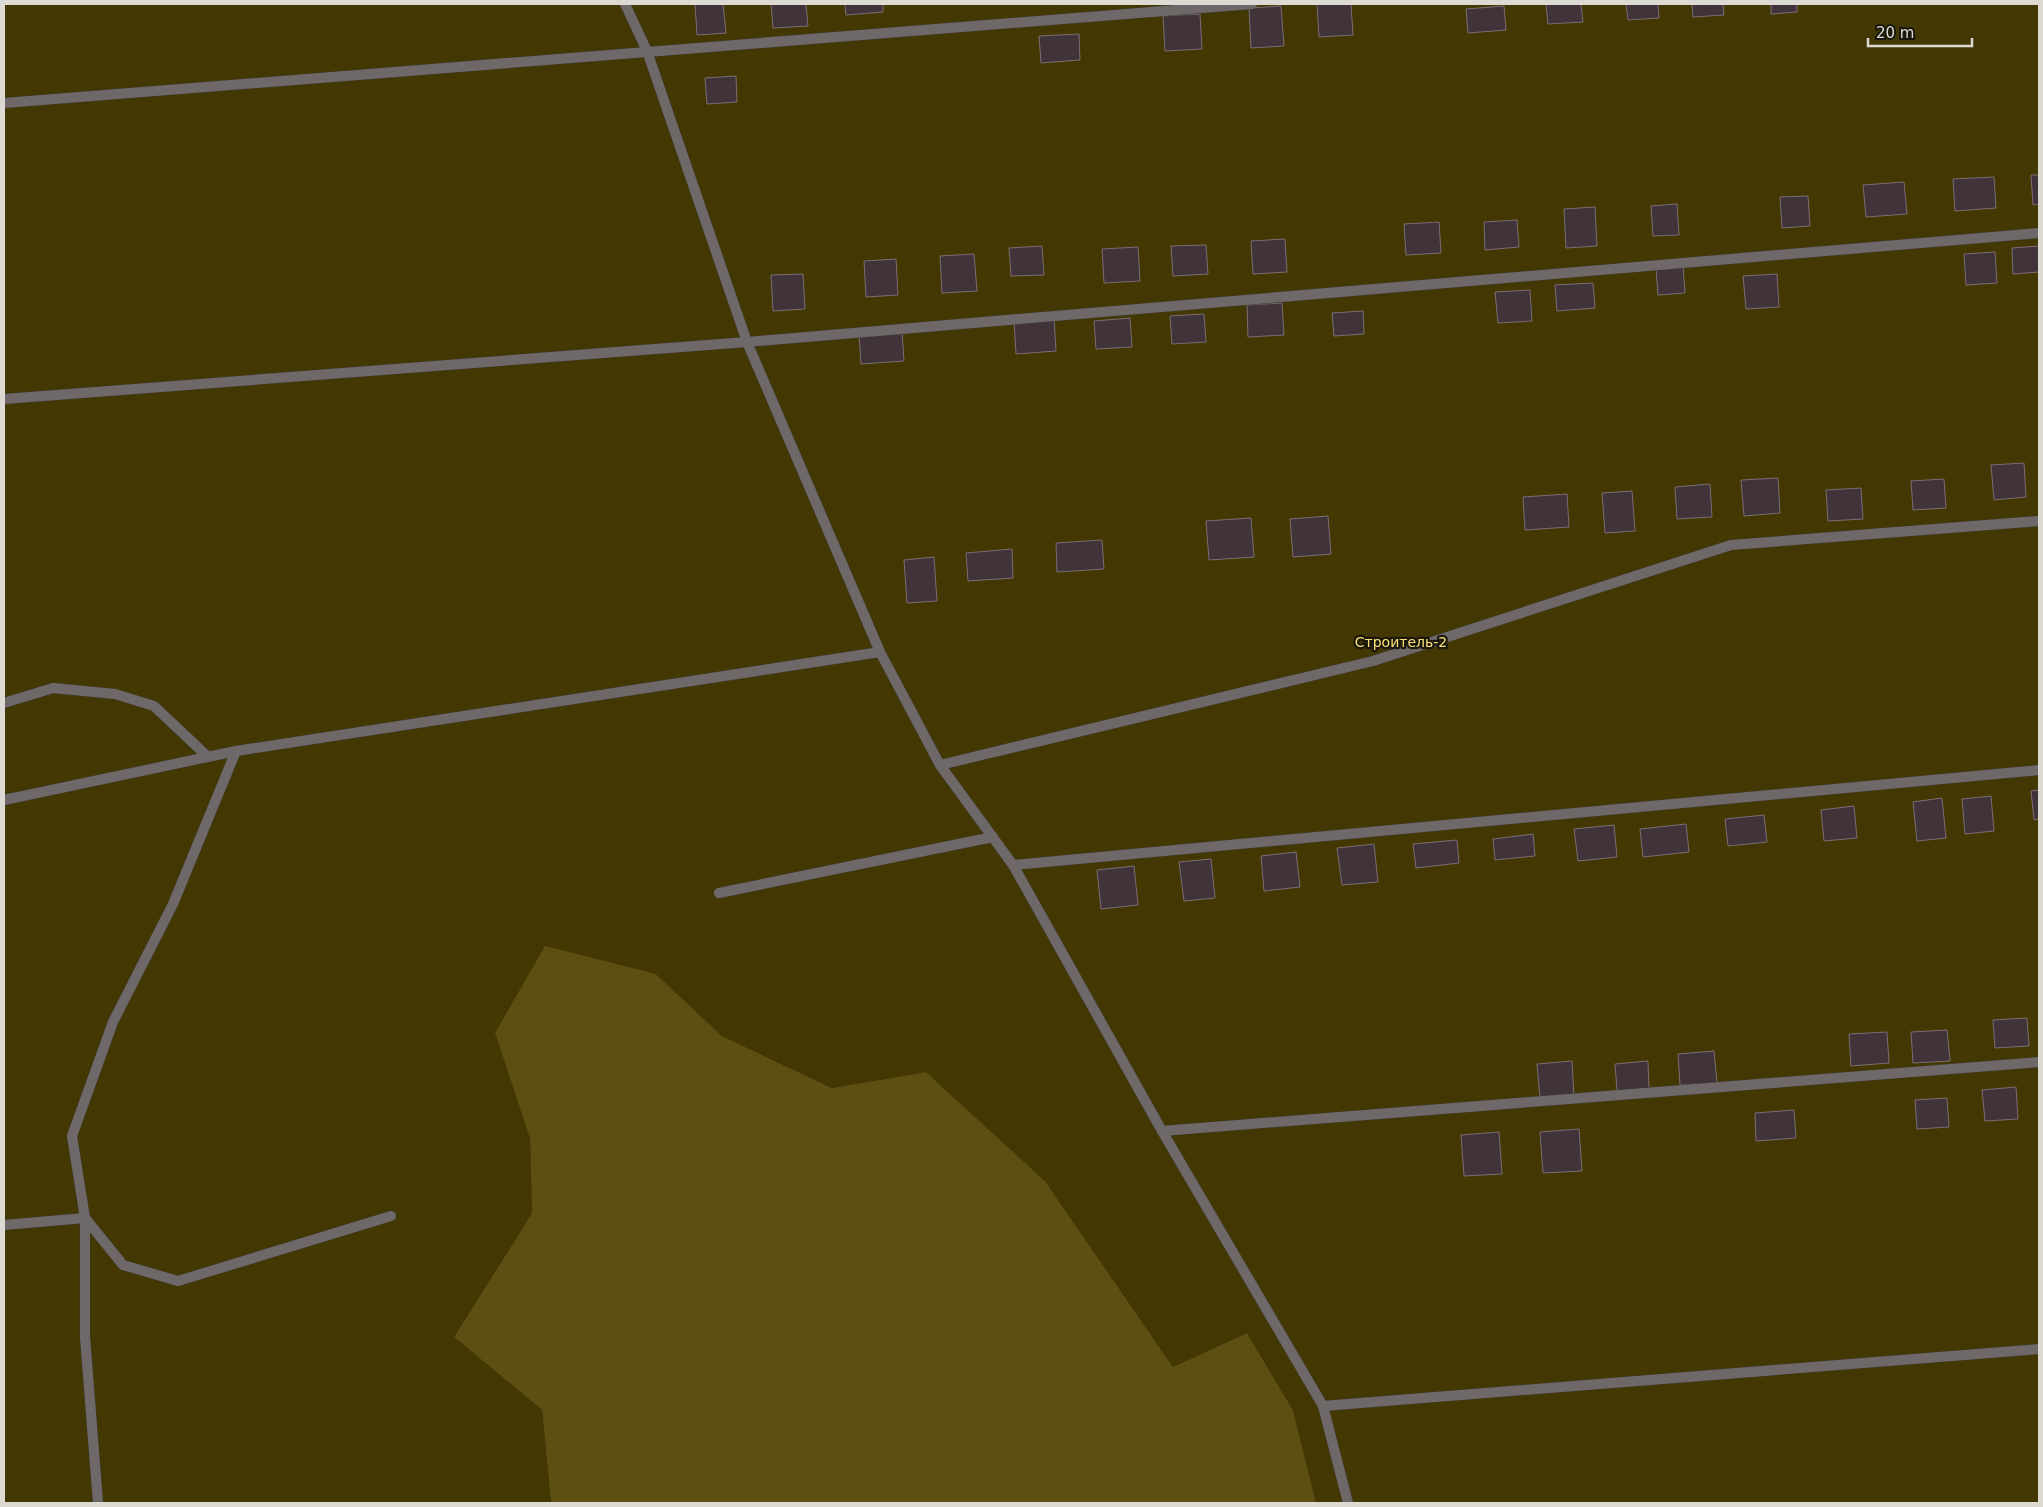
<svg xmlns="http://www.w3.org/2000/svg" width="2043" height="1507" font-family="'DejaVu Sans',sans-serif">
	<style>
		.green { fill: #433802 }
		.forest { fill: #5d4f11 }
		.building { fill: #40343a; stroke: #7b6d74 }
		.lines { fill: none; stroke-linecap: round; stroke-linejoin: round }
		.service-casing { stroke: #3e3b30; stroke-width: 11 }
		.service { stroke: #6f6869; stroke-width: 10 }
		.labels { text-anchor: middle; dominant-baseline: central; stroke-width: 4.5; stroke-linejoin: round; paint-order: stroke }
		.park-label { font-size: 14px; fill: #fbe177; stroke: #1a180d }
	</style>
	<rect width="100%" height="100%" fill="#242116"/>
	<!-- green -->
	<path class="green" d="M 4,4 L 2039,4 L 2039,1503 L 1316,1503 L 1293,1410 L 1247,1333 L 1173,1367 L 1045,1181 L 926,1072 L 832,1088 L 722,1036 L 656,974 L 495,1033 L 530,1139 L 532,1213 L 454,1337 L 542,1410 L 551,1503 L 4,1503 Z"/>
	<!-- forest -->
	<path class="forest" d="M 545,946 L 656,974 L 722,1036 L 832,1088 L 926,1072 L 1045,1181 L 1173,1367 L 1247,1333 L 1293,1410 L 1316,1503 L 551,1503 L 542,1410 L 454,1337 L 532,1213 L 530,1139 L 495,1033 Z"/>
	<!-- building -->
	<g class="building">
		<path d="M 695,4 L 723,4 L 726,33 L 697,35 Z"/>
		<path d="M 771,4 L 806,4 L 808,26 L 773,28 Z"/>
		<path d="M 845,4 L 883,4 L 883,12 L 846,15 Z"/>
		<path d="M 1317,4 L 1351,4 L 1353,35 L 1319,37 Z"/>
		<path d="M 1546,4 L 1581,4 L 1583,22 L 1548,24 Z"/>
		<path d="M 1626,4 L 1658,4 L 1659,18 L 1628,20 Z"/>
		<path d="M 1692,4 L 1723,4 L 1724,15 L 1693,17 Z"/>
		<path d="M 1771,4 L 1797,4 L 1797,12 L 1771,14 Z"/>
		<path d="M 1281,6 L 1284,46 L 1251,48 L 1249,8 Z"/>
		<path d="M 1504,6 L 1506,30 L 1468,33 L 1466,9 Z"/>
		<path d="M 1200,14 L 1202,49 L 1165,51 L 1163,16 Z"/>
		<path d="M 1079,34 L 1080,60 L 1041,63 L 1039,36 Z"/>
		<path d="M 736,76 L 737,102 L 707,104 L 705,78 Z"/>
		<path d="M 2031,175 L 2039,175 L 2039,204 L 2033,205 Z"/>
		<path d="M 1994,177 L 1996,208 L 1955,211 L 1953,179 Z"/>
		<path d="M 1904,182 L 1907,214 L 1866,217 L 1863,185 Z"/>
		<path d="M 1808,196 L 1810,226 L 1782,228 L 1780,197 Z"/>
		<path d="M 1677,204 L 1679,235 L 1653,236 L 1651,206 Z"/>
		<path d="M 1595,207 L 1597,246 L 1566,248 L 1564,209 Z"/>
		<path d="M 1517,220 L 1519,247 L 1485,250 L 1484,222 Z"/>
		<path d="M 1439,222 L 1441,253 L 1406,255 L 1404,224 Z"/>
		<path d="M 1285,239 L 1287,272 L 1253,274 L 1251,241 Z"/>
		<path d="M 1206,245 L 1208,274 L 1173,276 L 1171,246 Z"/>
		<path d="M 1042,246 L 1044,275 L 1011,276 L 1009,248 Z"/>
		<path d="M 2039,246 L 2039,272 L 2013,274 L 2012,248 Z"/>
		<path d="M 1138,247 L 1140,281 L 1104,283 L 1102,249 Z"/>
		<path d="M 1995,252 L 1997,283 L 1966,285 L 1964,254 Z"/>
		<path d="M 974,254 L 977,291 L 942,293 L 940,256 Z"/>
		<path d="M 896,259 L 898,295 L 866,297 L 864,261 Z"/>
		<path d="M 1683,266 L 1685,293 L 1658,295 L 1656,268 Z"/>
		<path d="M 803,274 L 805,309 L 773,311 L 771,275 Z"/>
		<path d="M 1777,274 L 1779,307 L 1746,309 L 1743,276 Z"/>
		<path d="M 1593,283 L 1595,308 L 1557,311 L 1555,285 Z"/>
		<path d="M 1530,290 L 1532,321 L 1498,323 L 1495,292 Z"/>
		<path d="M 1282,303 L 1284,335 L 1248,337 L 1247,305 Z"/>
		<path d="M 1363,311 L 1364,334 L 1334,336 L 1332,313 Z"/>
		<path d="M 1204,314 L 1206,342 L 1172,344 L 1170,316 Z"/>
		<path d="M 1054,318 L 1056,351 L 1016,354 L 1014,321 Z"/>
		<path d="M 1130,318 L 1132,347 L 1096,349 L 1094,321 Z"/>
		<path d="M 902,331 L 904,361 L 861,364 L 859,334 Z"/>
		<path d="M 2024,463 L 2026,497 L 1994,500 L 1991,465 Z"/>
		<path d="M 1778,478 L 1780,513 L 1744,516 L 1741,480 Z"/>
		<path d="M 1944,479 L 1946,508 L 1913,510 L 1911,481 Z"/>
		<path d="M 1710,484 L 1712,517 L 1677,519 L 1675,487 Z"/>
		<path d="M 1861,488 L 1863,519 L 1828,521 L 1826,490 Z"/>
		<path d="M 1632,491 L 1635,531 L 1605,533 L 1602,493 Z"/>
		<path d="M 1567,494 L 1569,527 L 1525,530 L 1523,497 Z"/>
		<path d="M 1328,516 L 1331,554 L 1293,557 L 1290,519 Z"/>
		<path d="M 1251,518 L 1254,557 L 1209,560 L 1206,521 Z"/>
		<path d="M 1102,540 L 1104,569 L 1057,572 L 1056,543 Z"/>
		<path d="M 1012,549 L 1013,578 L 968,581 L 966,553 Z"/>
		<path d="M 934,557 L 937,601 L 907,603 L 904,560 Z"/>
		<path d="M 2039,790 L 2039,819 L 2034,820 L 2031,791 Z"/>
		<path d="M 1991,796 L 1994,831 L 1965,834 L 1962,799 Z"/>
		<path d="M 1942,798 L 1946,838 L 1917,841 L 1913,802 Z"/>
		<path d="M 1854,806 L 1857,838 L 1824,841 L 1821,810 Z"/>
		<path d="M 1764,815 L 1767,842 L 1728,846 L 1725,819 Z"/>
		<path d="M 1686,824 L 1689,852 L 1643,857 L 1640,829 Z"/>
		<path d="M 1614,825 L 1617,857 L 1578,861 L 1574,829 Z"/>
		<path d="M 1533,834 L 1535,856 L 1495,860 L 1493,839 Z"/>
		<path d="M 1457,840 L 1459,863 L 1416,868 L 1413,844 Z"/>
		<path d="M 1374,844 L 1378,882 L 1342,885 L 1337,848 Z"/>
		<path d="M 1296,852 L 1300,887 L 1264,891 L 1261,856 Z"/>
		<path d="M 1211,859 L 1215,898 L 1184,901 L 1179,862 Z"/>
		<path d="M 1134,866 L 1138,905 L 1101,909 L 1097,870 Z"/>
		<path d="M 2027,1018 L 2029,1046 L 1995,1048 L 1993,1020 Z"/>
		<path d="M 1947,1030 L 1950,1061 L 1913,1063 L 1911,1032 Z"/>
		<path d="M 1887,1032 L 1889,1063 L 1851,1066 L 1849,1034 Z"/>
		<path d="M 1714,1051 L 1717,1083 L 1680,1085 L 1678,1054 Z"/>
		<path d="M 1572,1061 L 1574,1097 L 1540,1099 L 1537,1064 Z"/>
		<path d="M 1648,1061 L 1649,1089 L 1617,1091 L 1615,1064 Z"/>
		<path d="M 2016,1087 L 2018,1119 L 1985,1121 L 1982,1090 Z"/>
		<path d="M 1947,1098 L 1949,1127 L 1917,1129 L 1915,1100 Z"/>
		<path d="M 1794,1110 L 1796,1138 L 1756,1141 L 1755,1113 Z"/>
		<path d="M 1579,1129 L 1582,1171 L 1543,1173 L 1540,1132 Z"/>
		<path d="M 1499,1132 L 1502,1174 L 1464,1176 L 1461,1135 Z"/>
	</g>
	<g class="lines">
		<!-- service casing -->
		<g class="service-casing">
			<g id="service">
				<path d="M 625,4 L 647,51 L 747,342 L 880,652 L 940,765 L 1013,865 L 1162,1131 L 1323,1406 L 1348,1503"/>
				<path d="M 4,103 L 1252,4"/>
				<path d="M 4,399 L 747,342 L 2039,233"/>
				<path d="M 4,703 L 53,688 L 115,694 L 154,706 L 208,757"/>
				<path d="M 940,765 L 1373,661 L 1731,545 L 2039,521"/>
				<path d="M 4,800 L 236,751 L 880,652"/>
				<path d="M 1013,865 L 2039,770"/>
				<path d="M 719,893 L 993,837"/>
				<path d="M 1162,1131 L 2039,1062"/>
				<path d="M 85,1218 L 123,1265 L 178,1281 L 391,1216"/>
				<path d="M 85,1218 L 85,1337 L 98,1503"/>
				<path d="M 4,1225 L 85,1218 L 72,1136 L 113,1022 L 173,904 L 236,751"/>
				<path d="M 1323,1406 L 2039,1349"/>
			</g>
		</g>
		<!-- service -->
		<use href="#service" class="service"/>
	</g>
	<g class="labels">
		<!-- park labels -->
		<g class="park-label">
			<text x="1401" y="642">Строитель-2</text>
		</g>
	</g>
	<!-- border -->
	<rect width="2043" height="1507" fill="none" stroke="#dcdad3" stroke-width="10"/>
	<!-- scale -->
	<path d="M1868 38v8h104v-8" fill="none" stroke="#dcdad3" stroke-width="2.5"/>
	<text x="1876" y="38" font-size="15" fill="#dcdad3" stroke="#1a180d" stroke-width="4" paint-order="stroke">20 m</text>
</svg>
